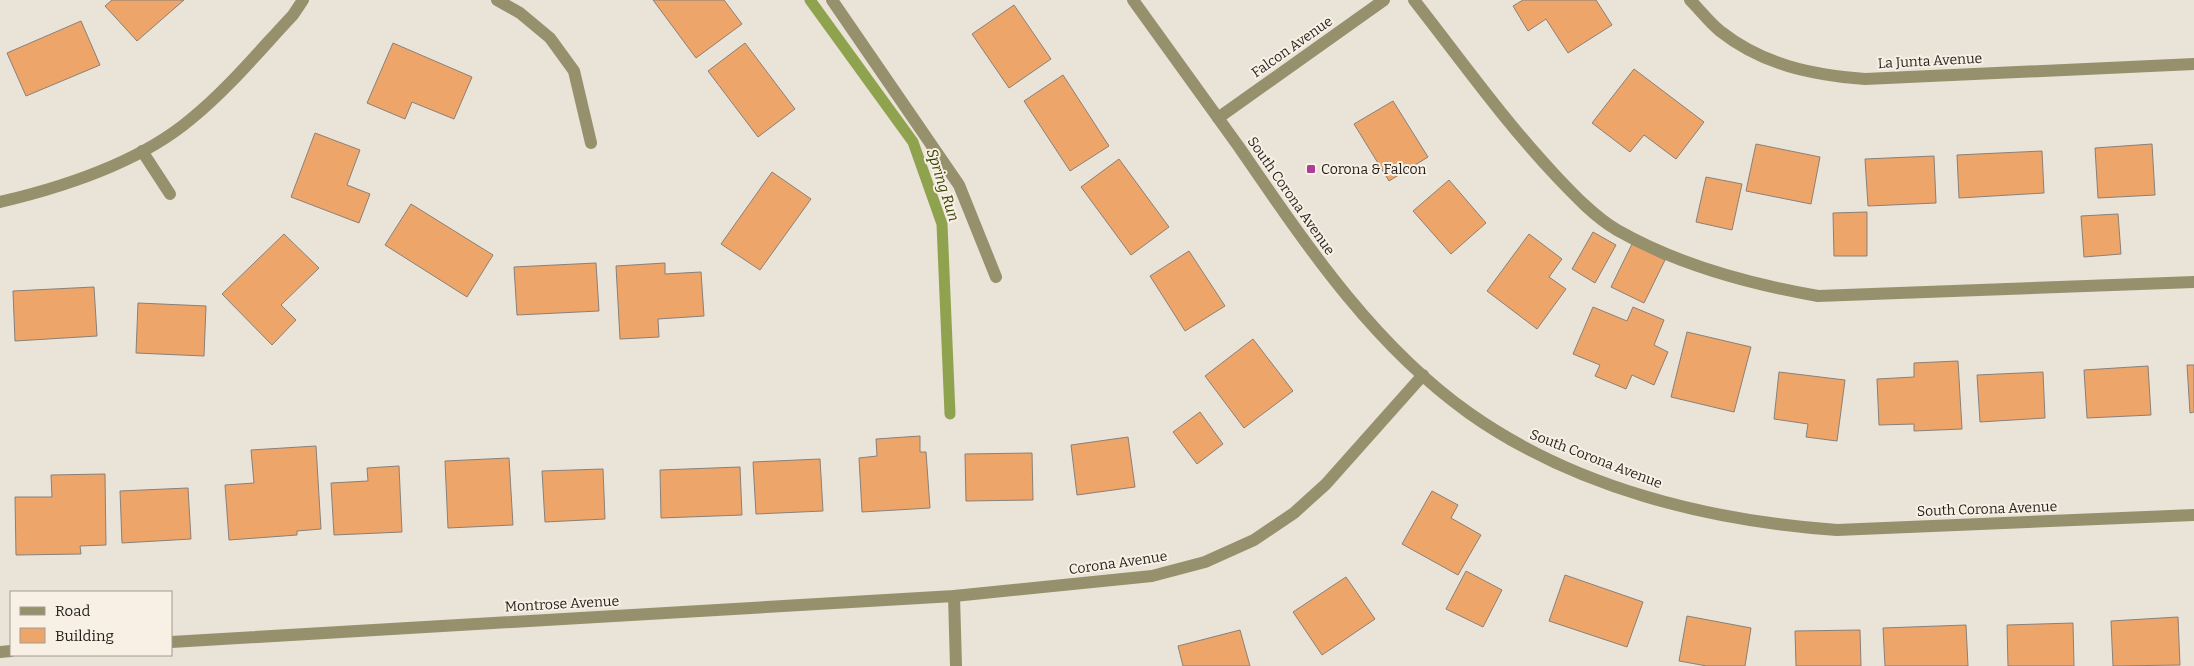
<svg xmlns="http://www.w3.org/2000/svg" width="2194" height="666" font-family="Bitter,serif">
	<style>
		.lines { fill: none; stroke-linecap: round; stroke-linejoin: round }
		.stream { stroke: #8fa34e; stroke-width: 11 }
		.building { fill: #eda569; stroke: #8a8078 }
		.service { stroke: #96916c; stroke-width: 12 }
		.minor { stroke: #96916c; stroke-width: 12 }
		.poi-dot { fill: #ae3b95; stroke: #f8f0e5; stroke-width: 2 }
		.labels { text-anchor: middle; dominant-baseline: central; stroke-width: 4; stroke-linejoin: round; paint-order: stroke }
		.street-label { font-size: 14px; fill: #221f1b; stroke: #f8f0e5 }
		.poi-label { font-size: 14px; fill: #221f1b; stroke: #f8f0e5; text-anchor: start }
		.water-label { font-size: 15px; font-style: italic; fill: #374400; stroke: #f8f0e5 }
	</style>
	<rect width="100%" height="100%" fill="#eae3d8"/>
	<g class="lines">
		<!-- stream -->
		<path class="stream" d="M 810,0 L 913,142 L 942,224 L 950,414"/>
	</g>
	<!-- building -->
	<g class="building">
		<path d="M 112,0 L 184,0 L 137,41 L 105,6 Z"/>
		<path d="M 653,0 L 724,0 L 742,24 L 696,58 Z"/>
		<path d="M 1523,0 L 1596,0 L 1612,25 L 1568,53 L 1546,19 L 1528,31 L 1513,6 Z"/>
		<path d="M 1014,5 L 1051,59 L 1009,88 L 972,34 Z"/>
		<path d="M 81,21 L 100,65 L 26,96 L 7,53 Z"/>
		<path d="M 393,43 L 472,77 L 454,119 L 412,102 L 405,119 L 367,103 Z"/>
		<path d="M 745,43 L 795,109 L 758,137 L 708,71 Z"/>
		<path d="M 1634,69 L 1704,122 L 1676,159 L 1644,135 L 1630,152 L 1592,123 Z"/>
		<path d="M 1063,75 L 1109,146 L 1070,171 L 1024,101 Z"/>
		<path d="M 1393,101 L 1428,157 L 1389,181 L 1354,124 Z"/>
		<path d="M 315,133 L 360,150 L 347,185 L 370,194 L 359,223 L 291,197 Z"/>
		<path d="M 1756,144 L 1820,157 L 1811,204 L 1746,191 Z"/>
		<path d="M 2152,144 L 2155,195 L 2098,198 L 2095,148 Z"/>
		<path d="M 2042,151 L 2044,193 L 1959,198 L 1957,155 Z"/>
		<path d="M 1934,156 L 1936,203 L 1868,206 L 1865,159 Z"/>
		<path d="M 1119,159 L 1169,227 L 1131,255 L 1081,187 Z"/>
		<path d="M 772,172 L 811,199 L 760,270 L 721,244 Z"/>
		<path d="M 1706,177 L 1742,184 L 1732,230 L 1696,222 Z"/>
		<path d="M 1449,180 L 1486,223 L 1451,254 L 1413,211 Z"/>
		<path d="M 411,204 L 493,255 L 467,297 L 385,245 Z"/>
		<path d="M 1867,212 L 1867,256 L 1834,256 L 1833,213 Z"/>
		<path d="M 2118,214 L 2121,254 L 2084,257 L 2081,216 Z"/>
		<path d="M 1593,232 L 1616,245 L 1595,283 L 1572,269 Z"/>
		<path d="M 284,234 L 319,268 L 281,305 L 296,320 L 272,345 L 222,294 Z"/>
		<path d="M 1529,234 L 1562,259 L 1549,277 L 1566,289 L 1537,329 L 1487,291 Z"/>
		<path d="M 1632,244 L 1665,260 L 1644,303 L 1611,287 Z"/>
		<path d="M 1189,251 L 1225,306 L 1185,331 L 1150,276 Z"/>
		<path d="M 596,263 L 599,311 L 517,315 L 514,267 Z"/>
		<path d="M 665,263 L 665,274 L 701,272 L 704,316 L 658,319 L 659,337 L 620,339 L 616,266 Z"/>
		<path d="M 94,287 L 97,336 L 15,341 L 13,291 Z"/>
		<path d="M 138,303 L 206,306 L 204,356 L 136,353 Z"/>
		<path d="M 1593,307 L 1627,321 L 1633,307 L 1664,320 L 1654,345 L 1668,352 L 1654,385 L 1632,375 L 1626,389 L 1595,376 L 1600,365 L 1573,354 Z"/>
		<path d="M 1687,332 L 1751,347 L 1734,412 L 1671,397 Z"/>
		<path d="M 1253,339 L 1293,391 L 1244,428 L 1205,376 Z"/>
		<path d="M 1958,361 L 1962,429 L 1914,431 L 1914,424 L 1879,425 L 1877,379 L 1914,377 L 1914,363 Z"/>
		<path d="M 2187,365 L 2194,365 L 2194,412 L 2190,413 Z"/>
		<path d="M 2148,366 L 2151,415 L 2087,418 L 2084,370 Z"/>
		<path d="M 1779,372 L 1845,380 L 1837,441 L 1806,437 L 1808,424 L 1774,419 Z"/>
		<path d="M 2043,372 L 2045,418 L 1980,422 L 1977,375 Z"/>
		<path d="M 1200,412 L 1223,444 L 1197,464 L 1173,432 Z"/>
		<path d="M 920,436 L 920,452 L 926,452 L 930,508 L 862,512 L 859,458 L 877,456 L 876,439 Z"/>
		<path d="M 1128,437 L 1135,487 L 1077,495 L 1071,445 Z"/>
		<path d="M 316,446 L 321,529 L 297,531 L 297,535 L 229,540 L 225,485 L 254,483 L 251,450 Z"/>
		<path d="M 1032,453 L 1033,500 L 966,501 L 965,454 Z"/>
		<path d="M 509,458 L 513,525 L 448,528 L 445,461 Z"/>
		<path d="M 820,459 L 823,511 L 756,514 L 753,462 Z"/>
		<path d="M 399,466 L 402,532 L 334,535 L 331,483 L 368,481 L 367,468 Z"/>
		<path d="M 740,467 L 742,515 L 661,518 L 660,470 Z"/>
		<path d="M 603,469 L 605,519 L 545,522 L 542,471 Z"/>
		<path d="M 105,474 L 106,545 L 80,546 L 81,554 L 16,555 L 15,497 L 52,497 L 51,475 Z"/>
		<path d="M 188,488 L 191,539 L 122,543 L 120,491 Z"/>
		<path d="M 1432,491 L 1458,505 L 1451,518 L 1481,535 L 1458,575 L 1402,544 Z"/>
		<path d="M 1466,571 L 1502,590 L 1483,627 L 1446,609 Z"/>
		<path d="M 1565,575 L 1643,602 L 1627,647 L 1549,621 Z"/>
		<path d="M 1346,577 L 1375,619 L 1322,655 L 1293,612 Z"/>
		<path d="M 1687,616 L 1751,628 L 1745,666 L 1707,666 L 1679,661 Z"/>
		<path d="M 2178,617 L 2180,665 L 2113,666 L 2111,621 Z"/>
		<path d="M 2073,623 L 2074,666 L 2008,666 L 2007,625 Z"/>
		<path d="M 1966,625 L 1968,666 L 1885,666 L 1883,628 Z"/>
		<path d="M 1240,630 L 1250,666 L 1183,666 L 1178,646 Z"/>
		<path d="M 1860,630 L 1861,666 L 1796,666 L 1795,631 Z"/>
	</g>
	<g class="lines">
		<!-- service -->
		<g class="service">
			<path d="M 832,0 L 959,185 L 996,277"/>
			<path d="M 1414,0 C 1461,60 1505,122 1557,177 C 1575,196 1595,217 1617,230 C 1678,265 1749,284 1818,296 L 2194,282"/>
		</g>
		<!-- minor -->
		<g class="minor">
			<path d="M 497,0 L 520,13 L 550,38 L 574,71 L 591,143"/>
			<path d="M 1133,0 C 1168,49 1204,98 1239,147 C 1305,243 1372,344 1469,413 C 1575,488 1709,521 1837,530 L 2194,515"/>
			<path d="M 1690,0 C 1700,10 1709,22 1720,31 C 1763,65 1812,75 1865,79 L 2194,64"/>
			<path d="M 1218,118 L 1384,0"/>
			<path d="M 142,151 L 170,194"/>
			<path d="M 0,202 C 64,187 140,162 191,119 C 228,89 260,50 293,15 L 303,0"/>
			<path d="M 954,596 L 956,666"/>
			<path d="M 171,642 L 954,596 L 1152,576 L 1205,562 L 1254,540 L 1294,513 L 1326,484 L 1423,375"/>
			<path d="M 0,652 L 11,651"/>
		</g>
	</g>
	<!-- markers -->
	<rect class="poi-dot" x="1306" y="164" width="10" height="10" rx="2.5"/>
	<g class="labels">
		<!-- street labels -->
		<g class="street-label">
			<text transform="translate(1292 47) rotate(-35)">Falcon Avenue</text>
			<text transform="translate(1930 61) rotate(-3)">La Junta Avenue</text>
			<text transform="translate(1291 196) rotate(55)">South Corona Avenue</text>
			<text transform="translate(1596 459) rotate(21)">South Corona Avenue</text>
			<text transform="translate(1987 509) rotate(-2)">South Corona Avenue</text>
			<text transform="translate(1118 563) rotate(-8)">Corona Avenue</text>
			<text transform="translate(562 604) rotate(-3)">Montrose Avenue</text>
		</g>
		<!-- poi labels -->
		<g class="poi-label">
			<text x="1321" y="169">Corona &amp; Falcon</text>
		</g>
		<!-- water labels -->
		<g class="water-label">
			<text transform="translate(943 185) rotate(72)">Spring Run</text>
		</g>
	</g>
	<!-- legend -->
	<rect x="10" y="591" width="162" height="65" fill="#f8f0e5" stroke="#a29c94"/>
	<rect x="20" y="607" width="25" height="8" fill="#96916c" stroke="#a29c94"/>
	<text x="55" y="616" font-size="15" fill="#221f1b">Road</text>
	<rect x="20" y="628" width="25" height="15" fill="#eda569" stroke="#a29c94"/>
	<text x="55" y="641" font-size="15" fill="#221f1b">Building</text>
</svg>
